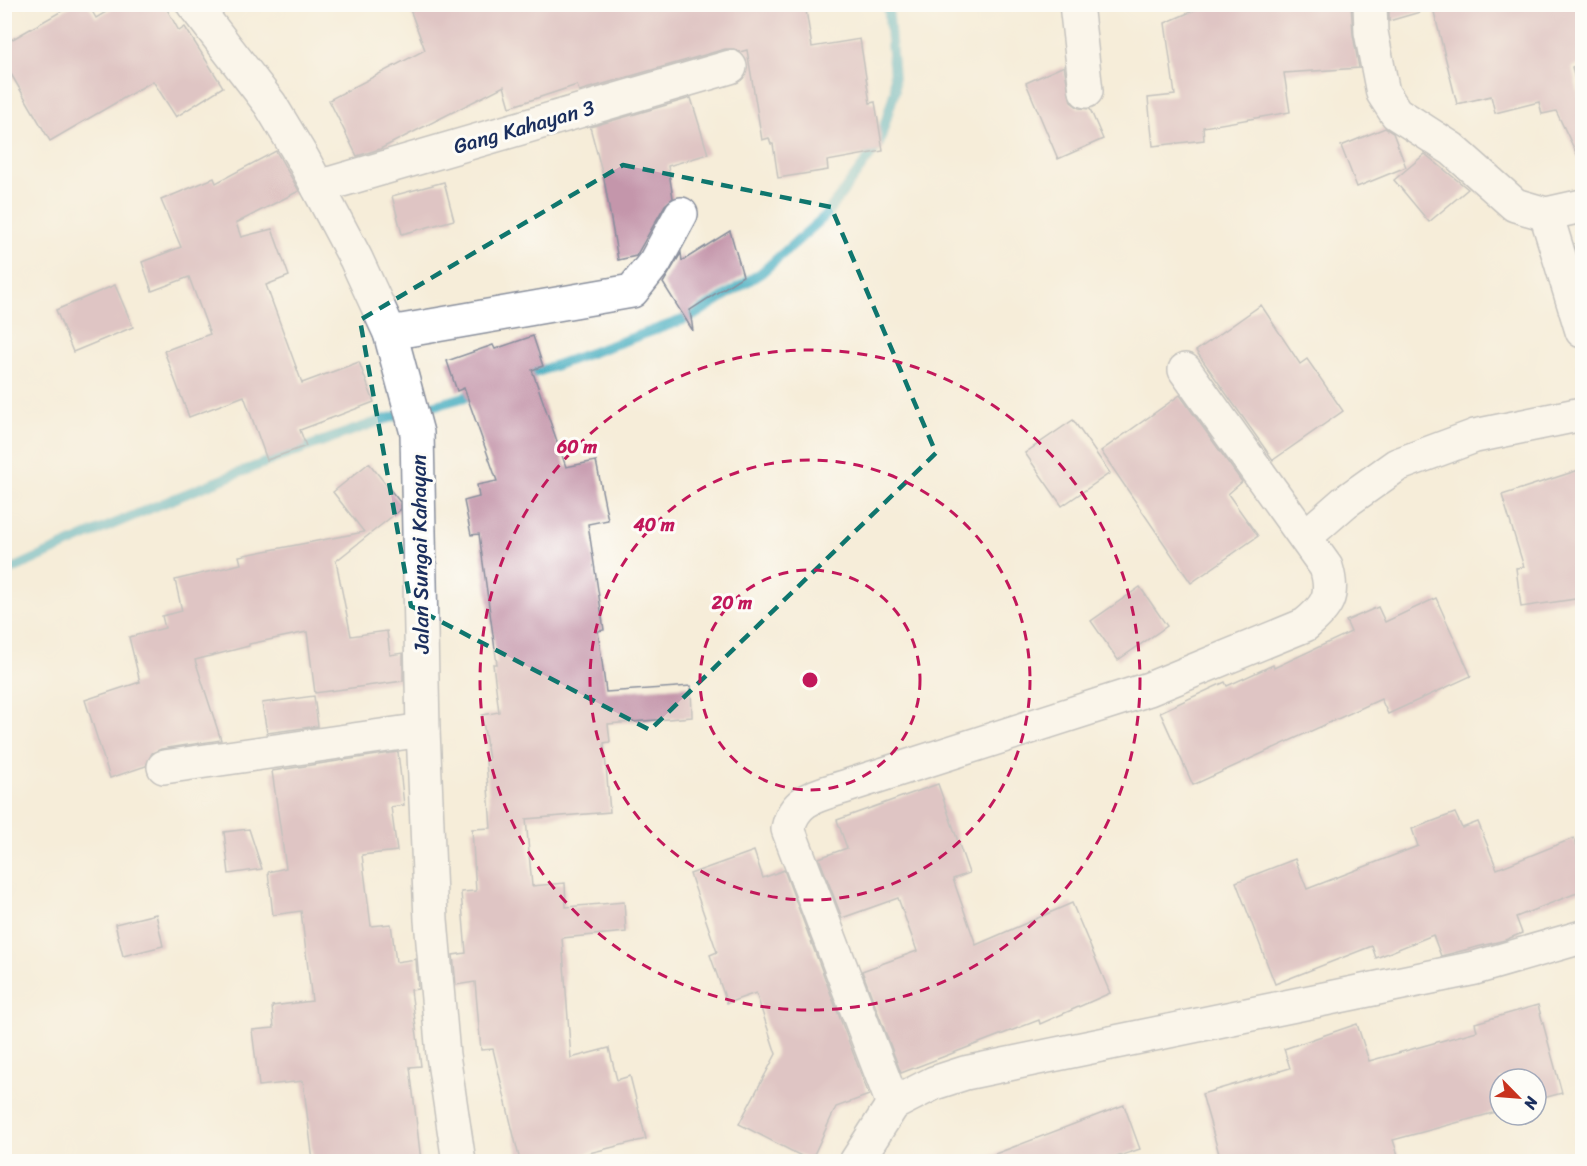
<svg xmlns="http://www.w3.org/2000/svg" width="1587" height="1166" font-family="Sriracha,sans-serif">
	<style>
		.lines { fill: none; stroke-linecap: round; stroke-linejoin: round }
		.stream { stroke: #3faabe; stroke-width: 10 }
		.building { fill: #c496ab }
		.minor-casing { stroke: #888e9c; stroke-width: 36 }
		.minor { stroke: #fff; stroke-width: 33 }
		.marked { fill: none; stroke: #0f766e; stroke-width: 4.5; stroke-dasharray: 12 8; stroke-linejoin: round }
		.ring { fill: none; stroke: #c2185b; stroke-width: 3; stroke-dasharray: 10 8 }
		.labels { text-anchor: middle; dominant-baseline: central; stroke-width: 6; stroke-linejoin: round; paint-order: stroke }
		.street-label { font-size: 21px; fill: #1b2f5e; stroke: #fdfcf7 }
		.centre { fill: #c2185b; stroke: #fdfcf7; stroke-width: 3 }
		.ring-label { font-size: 18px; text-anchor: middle; font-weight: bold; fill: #c2185b; stroke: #fdfcf7; stroke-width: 6; stroke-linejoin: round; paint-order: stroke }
	</style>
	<rect width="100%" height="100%" fill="#fdfcf7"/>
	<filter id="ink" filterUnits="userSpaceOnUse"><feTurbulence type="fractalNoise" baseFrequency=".0167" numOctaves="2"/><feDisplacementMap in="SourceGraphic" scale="12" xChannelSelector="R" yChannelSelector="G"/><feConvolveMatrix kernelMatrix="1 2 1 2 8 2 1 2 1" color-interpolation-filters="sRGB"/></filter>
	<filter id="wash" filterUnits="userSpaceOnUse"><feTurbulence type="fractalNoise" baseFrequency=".008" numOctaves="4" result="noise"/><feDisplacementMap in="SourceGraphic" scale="24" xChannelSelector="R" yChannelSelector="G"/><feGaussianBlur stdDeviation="1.35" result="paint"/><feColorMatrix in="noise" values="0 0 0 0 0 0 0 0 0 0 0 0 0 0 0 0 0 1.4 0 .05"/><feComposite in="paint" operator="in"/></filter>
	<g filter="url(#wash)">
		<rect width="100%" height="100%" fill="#f6edd9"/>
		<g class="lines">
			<!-- stream -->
			<g class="stream">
				<path d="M 520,378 L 691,317 L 761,273 L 824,217 L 879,144 L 895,90 L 888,4"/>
				<path d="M 4,573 C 127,516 252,465 380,421 C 413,409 447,404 480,392"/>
			</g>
		</g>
		<g id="blocks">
			<!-- building -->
			<g class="building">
				<path d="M 74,4 L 88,4 L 96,18 L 119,4 L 164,4 L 179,31 L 185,27 L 223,87 L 176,117 L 153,81 L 50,141 L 4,62 L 4,44 Z"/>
				<path d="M 408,4 L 805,4 L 812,47 L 860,39 L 870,103 L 875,102 L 883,151 L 827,161 L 828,170 L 778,178 L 773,144 L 771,144 L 769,138 L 762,140 L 747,50 L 740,52 L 734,49 L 725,49 L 579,91 L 577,85 L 510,107 L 504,86 L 380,149 L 357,156 L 329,100 L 425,50 Z"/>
				<path d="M 1209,4 L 1351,4 L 1353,35 L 1359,68 L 1284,73 L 1290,112 L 1203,127 L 1204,140 L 1153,146 L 1148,98 L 1175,95 L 1165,23 Z"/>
				<path d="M 1389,4 L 1418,4 L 1420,12 L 1389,21 Z"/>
				<path d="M 1432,4 L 1582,4 L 1582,64 L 1572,67 L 1582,109 L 1582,165 L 1556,111 L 1542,114 L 1539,102 L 1495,113 L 1491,96 L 1457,104 Z"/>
				<path d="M 1064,66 L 1071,102 L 1079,108 L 1090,109 L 1103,139 L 1058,159 L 1026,83 Z"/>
				<path d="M 691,98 L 708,154 L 668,166 L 673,198 L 665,205 L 636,256 L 618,260 L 604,179 L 590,127 Z"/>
				<path d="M 1385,128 L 1393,133 L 1406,167 L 1357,187 L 1341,146 Z"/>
				<path d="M 276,151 L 299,191 L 236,223 L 241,237 L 272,229 L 289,276 L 266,285 L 302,383 L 359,362 L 374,402 L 300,430 L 306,446 L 267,460 L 244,396 L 189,417 L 164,351 L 210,334 L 189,277 L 152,291 L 142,262 L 181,247 L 161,200 L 214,178 L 216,183 Z"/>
				<path d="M 1425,154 L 1468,189 L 1429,222 L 1394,180 Z"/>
				<path d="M 444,182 L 454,220 L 402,234 L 392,196 Z"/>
				<path d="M 730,231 L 743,276 L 690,310 L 693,331 L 663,283 L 681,253 L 682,261 Z"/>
				<path d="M 115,285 L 133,327 L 73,352 L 56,310 Z"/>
				<path d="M 1261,305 L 1300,364 L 1307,359 L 1343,411 L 1273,460 L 1196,351 Z"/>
				<path d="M 533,336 L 543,366 L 532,370 L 566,467 L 596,461 L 608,520 L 588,524 L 604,630 L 598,631 L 606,692 L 691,686 L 692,717 L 608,724 L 610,742 L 604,743 L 610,812 L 526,819 L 532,886 L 565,883 L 566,907 L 624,902 L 626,932 L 562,938 L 571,1058 L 609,1048 L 617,1080 L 630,1076 L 646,1139 L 557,1161 L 520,1161 L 493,1049 L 481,1050 L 475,982 L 456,985 L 453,955 L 466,953 L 461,892 L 476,891 L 472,829 L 491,828 L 486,761 L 489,760 L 482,715 L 499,712 L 493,664 L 497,664 L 479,534 L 471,535 L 464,501 L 479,497 L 477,485 L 497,481 L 464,388 L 457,391 L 447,361 L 493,345 L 495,349 Z"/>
				<path d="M 1180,395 L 1242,482 L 1228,494 L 1258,536 L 1191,583 L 1101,451 Z"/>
				<path d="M 1073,420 L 1110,473 L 1062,506 L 1025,453 Z"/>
				<path d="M 369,463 L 400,502 L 400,510 L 336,561 L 351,636 L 387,631 L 390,655 L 403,653 L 403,681 L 315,693 L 307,632 L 249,644 L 249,646 L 195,660 L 221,740 L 161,749 L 152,753 L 146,766 L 110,778 L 85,700 L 140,682 L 129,637 L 165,628 L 162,616 L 182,611 L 175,580 L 241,564 L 239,556 L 364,532 L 333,492 Z"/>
				<path d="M 1582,469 L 1582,598 L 1521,607 L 1516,568 L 1524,567 L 1502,495 Z"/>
				<path d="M 1140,587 L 1167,626 L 1118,660 L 1091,621 Z"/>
				<path d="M 1436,598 L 1471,676 L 1388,714 L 1381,699 L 1193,785 L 1160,712 L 1225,682 L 1227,686 L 1273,665 L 1274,668 L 1351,632 L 1346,621 L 1378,607 L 1385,622 Z"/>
				<path d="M 314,696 L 318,726 L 267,733 L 262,703 Z"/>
				<path d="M 398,752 L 404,805 L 391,807 L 397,851 L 362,855 L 371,926 L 391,924 L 396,962 L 416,959 L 418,989 L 411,990 L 421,1066 L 410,1067 L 421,1161 L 313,1161 L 303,1081 L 259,1086 L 252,1030 L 274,1028 L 272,1006 L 312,1001 L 301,911 L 273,915 L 268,872 L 286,868 L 272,771 Z"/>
				<path d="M 938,784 L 969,873 L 953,879 L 976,945 L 1072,903 L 1110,993 L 1040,1024 L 1039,1020 L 901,1073 L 862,971 L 917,951 L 898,898 L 842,918 L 819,858 L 847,848 L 837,820 Z"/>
				<path d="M 1455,813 L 1462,828 L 1478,822 L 1497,869 L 1574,838 L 1582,860 L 1582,891 L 1516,917 L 1522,933 L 1505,940 L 1441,956 L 1433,935 L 1376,958 L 1372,946 L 1275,984 L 1236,882 L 1295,859 L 1307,889 L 1418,846 L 1412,829 Z"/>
				<path d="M 249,829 L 262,869 L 229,874 L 224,832 Z"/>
				<path d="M 754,851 L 763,878 L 784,870 L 869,1095 L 836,1107 L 811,1161 L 739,1124 L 776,1054 L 756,993 L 727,1003 L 710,955 L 717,952 L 690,874 Z"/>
				<path d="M 156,914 L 163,946 L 123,956 L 115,924 Z"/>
				<path d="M 1538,1005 L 1562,1093 L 1536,1100 L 1536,1079 L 1500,1079 L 1500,1111 L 1393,1140 L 1398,1155 L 1380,1161 L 1221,1161 L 1202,1094 L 1290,1068 L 1284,1049 L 1357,1024 L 1369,1061 L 1477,1031 L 1475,1023 Z"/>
				<path d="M 1124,1105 L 1140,1149 L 1105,1161 L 983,1161 L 982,1159 Z"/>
			</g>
		</g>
	</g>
	<g filter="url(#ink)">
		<use href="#blocks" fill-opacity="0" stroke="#888e9c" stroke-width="1.5"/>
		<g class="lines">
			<!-- minor casing -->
			<g class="minor-casing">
				<g id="minor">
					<path d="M 193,4 L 270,104 L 303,159 L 356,259 L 390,333 L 417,433 L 423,730 L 431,920 L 443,1055 L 459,1162"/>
					<path d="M 1076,4 L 1086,91"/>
					<path d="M 1370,4 L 1371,32 L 1383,93 L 1396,113 L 1452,149 L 1515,205 L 1546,214 L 1582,206"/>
					<path d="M 318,187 L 730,67"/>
					<path d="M 1546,214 L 1582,331"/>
					<path d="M 390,333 L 632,291 L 655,262 L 681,214"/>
					<path d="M 1305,537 L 1345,502 L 1397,465 L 1475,436 L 1582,414"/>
					<path d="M 164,767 L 423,730"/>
					<path d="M 893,1104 L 788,829 C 795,796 821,795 850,785 L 1149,689 L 1305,625 C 1327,607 1335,596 1326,567 L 1185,370"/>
					<path d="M 856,1162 L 893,1104 L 934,1083 L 965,1073 L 1475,968 L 1582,937"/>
				</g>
			</g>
			<!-- minor -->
			<use href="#minor" class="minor"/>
		</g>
	</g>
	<!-- marked area -->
	<path d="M0 0H1587V1166H0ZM 623,165 L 831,207 L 936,453 L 650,730 L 411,606 L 360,320 Z" fill="#f6edd9" fill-opacity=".55" fill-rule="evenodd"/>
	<path class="marked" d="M 623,165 L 831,207 L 936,453 L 650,730 L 411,606 L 360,320 Z"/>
	<!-- distance rings -->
	<g class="ring">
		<circle cx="810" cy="680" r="110"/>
		<circle cx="810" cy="680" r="220"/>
		<circle cx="810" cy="680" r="330"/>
	</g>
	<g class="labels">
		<!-- street labels -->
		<g class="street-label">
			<text transform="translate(524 127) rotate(-16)">Gang Kahayan 3</text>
			<text transform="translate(420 554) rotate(-91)">Jalan Sungai Kahayan</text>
		</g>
	</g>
	<circle cx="810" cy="680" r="9" class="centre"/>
	<g class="ring-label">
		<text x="577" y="453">60 m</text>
		<text x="654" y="531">40 m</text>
		<text x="732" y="609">20 m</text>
	</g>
	<!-- margin -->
	<rect width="1587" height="1166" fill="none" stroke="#fdfcf7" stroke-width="24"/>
	<!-- north arrow -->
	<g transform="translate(1518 1097) rotate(115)"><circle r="28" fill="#fdfcf7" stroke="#a3aaba" stroke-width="1.5"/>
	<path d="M0-4.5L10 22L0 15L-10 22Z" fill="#c8321e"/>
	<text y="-9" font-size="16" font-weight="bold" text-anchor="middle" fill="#1b2f5e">N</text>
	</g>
</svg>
